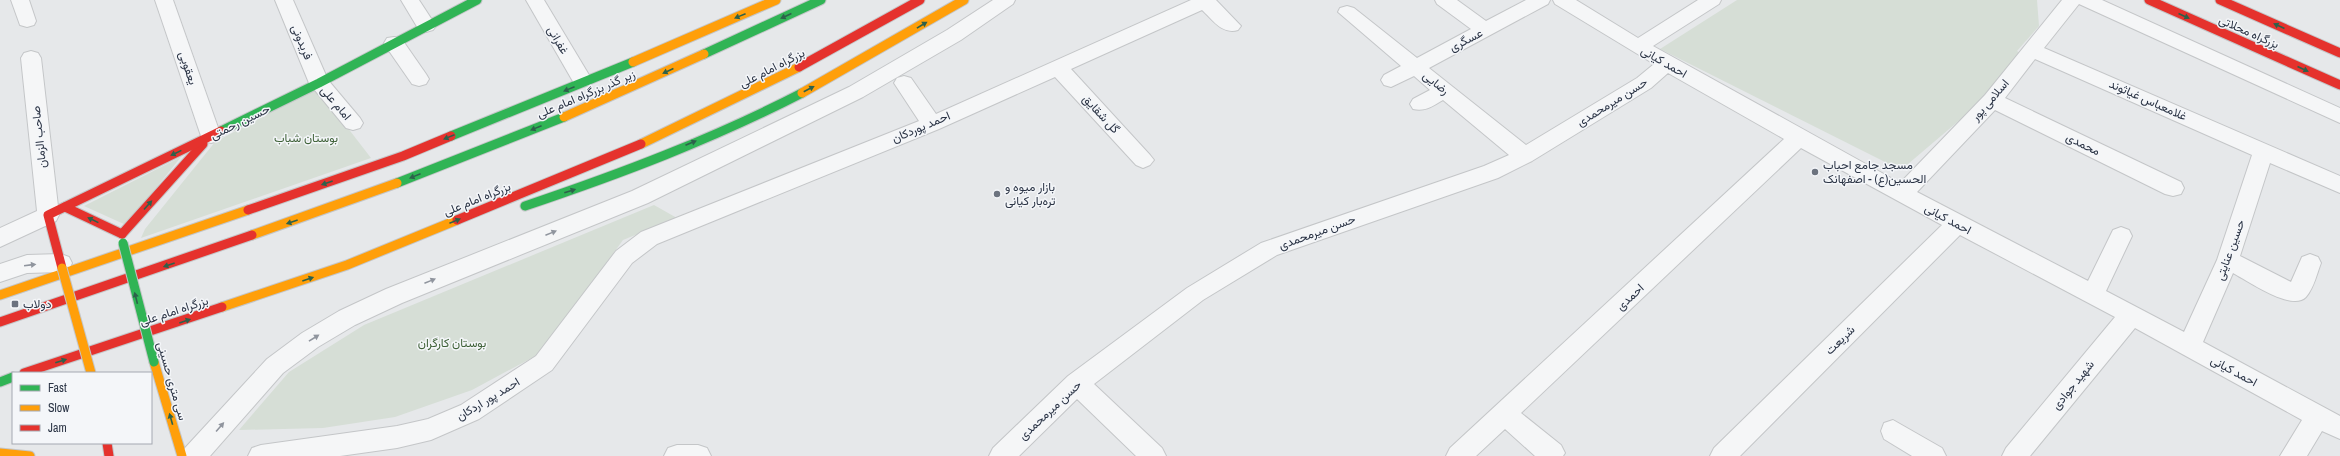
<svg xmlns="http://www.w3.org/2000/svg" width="2340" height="456" font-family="'Archivo Narrow',Vazirmatn,sans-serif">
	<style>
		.green { fill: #d6ded6 }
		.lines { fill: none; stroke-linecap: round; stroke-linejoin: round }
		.street-casing { stroke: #c4c6c8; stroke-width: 2 }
		.fast-casing { stroke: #c4c6c8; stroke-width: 11 }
		.slow-casing { stroke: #c4c6c8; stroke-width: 11 }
		.jam-casing { stroke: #c4c6c8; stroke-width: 11 }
		.street { fill: #f5f6f7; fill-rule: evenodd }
		.fast { stroke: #30b455; stroke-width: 9 }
		.slow { stroke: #ff9f0a; stroke-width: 9 }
		.jam { stroke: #e5322d; stroke-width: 9 }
		.fast-bridge-casing { stroke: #c4c6c8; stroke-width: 11; stroke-linecap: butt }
		.slow-bridge-casing { stroke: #c4c6c8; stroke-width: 11; stroke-linecap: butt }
		.fast-bridge { stroke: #30b455; stroke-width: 9 }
		.slow-bridge { stroke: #ff9f0a; stroke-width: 9 }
		.oneway { fill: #2d614b }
		.oneway2 { fill: #90959e }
		.poi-dot { fill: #6c737f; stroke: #f4f6f9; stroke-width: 1.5 }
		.labels { text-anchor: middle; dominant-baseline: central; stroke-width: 3; stroke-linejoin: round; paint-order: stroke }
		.street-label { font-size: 12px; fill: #2b3445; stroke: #f4f6f9 }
		.park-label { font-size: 12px; fill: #3f6138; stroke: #f4f6f9 }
		.poi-label { font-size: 12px; fill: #2b3445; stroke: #f4f6f9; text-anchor: start }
	</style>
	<rect width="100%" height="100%" fill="#e6e8ea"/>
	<!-- green -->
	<g class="green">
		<path d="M 1737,0 L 2037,0 L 2039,26 L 2017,51 L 2023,55 L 1975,107 L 1901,170 L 1660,49 Z"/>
		<path d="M 317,88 L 371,158 L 141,238 L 145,229 L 215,142 Z"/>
		<path d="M 181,157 L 126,225 L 84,206 Z"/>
		<path d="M 654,205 L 677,218 L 623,240 L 541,353 L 472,390 L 395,417 L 323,428 L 239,430 L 289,372 L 364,325 Z"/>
	</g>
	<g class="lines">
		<!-- street casing -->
		<g class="street-casing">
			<g id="street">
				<path d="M 11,0 L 29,0 L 36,21 L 34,25 L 27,27 L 20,25 Z"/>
				<path d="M 155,0 L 173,0 L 221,136 L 218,141 L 211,143 L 204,141 L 201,136 Z"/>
				<path d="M 275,0 L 293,0 L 328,80 L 360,118 L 363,123 L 360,128 L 353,130 L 346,128 L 309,83 Z"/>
				<path d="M 401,0 L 419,0 L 436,26 L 433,30 L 426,32 L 419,30 Z"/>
				<path d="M 526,0 L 544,0 L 592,80 L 589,85 L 582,87 L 575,85 Z"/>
				<path d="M 993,0 L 1015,0 L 1013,4 L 961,40 L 863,97 L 648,203 L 402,303 L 355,325 L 318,347 L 283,373 L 210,456 L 181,456 L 185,448 L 267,359 L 302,333 L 339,311 L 386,289 L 632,191 L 849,87 L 947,30 Z"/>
				<path d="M 1191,0 L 1216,0 L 1241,26 L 1238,30 C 1222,35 1212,19 1202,10 L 1071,69 L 1150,155 L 1154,160 L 1150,165 L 1143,168 L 1136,165 L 1055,77 L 939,129 L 657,244 L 632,263 L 552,370 L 479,419 L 431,440 L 397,448 L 340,456 L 248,456 L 252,448 L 261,445 L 397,426 L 428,419 L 461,405 L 536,356 L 616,251 L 641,232 L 919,121 L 894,83 L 897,78 L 904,76 L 911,78 L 936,114 Z"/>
				<path d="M 1435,0 L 1457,0 L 1486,21 L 1526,0 L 1550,0 L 1548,4 L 1429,68 L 1526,145 L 1637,78 L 1654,64 L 1555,4 L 1553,0 L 1576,0 L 1638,38 L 1698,0 L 1721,0 L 1719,4 L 1653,46 L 1900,183 L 1985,95 L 2062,0 L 2102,0 L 2340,108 L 2340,123 L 2079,4 L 2044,48 L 2340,176 L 2340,193 L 2270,163 L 2240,256 L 2291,282 L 2302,257 L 2310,254 L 2318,257 L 2321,263 C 2317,273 2314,288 2306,297 C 2292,312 2248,281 2233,273 L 2203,342 L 2340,416 L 2340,439 L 2322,431 L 2307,456 L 2280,456 L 2302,420 L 2135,328 L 2030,456 L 2002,456 L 2006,448 L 2115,317 L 1960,235 L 1740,456 L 1710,456 L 1714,448 L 1942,225 L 1801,148 L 1521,413 L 1561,445 L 1565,453 L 1563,456 L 1535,456 L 1505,429 L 1476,456 L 1446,456 L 1450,448 L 1784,139 L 1668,73 L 1651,88 L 1532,161 L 1498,178 L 1277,255 L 1203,300 L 1094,384 L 1162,448 L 1166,456 L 1136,456 L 1077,399 L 1019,456 L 989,456 L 993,448 L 1068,376 L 1187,288 L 1261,243 L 1484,166 L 1509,155 L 1443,100 C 1433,106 1425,112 1413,109 L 1410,104 L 1413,99 L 1430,90 L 1414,76 L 1391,87 L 1384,85 L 1381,80 L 1384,75 L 1401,66 L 1338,12 L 1340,8 L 1347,6 L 1354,8 L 1417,58 L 1471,29 L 1437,4 ZM 2035,59 L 2252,155 L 2217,260 L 2184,332 L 2106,291 L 2132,236 L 2129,230 L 2121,227 L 2113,230 L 2088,281 L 1917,192 L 1995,110 L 2165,194 L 2173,196 L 2181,194 L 2184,188 L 2181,182 L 2005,98 Z"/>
				<path d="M 394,37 L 401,38 L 426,74 L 429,79 L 426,84 L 419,86 L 412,84 L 387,48 L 384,43 L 387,38 Z"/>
				<path d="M 31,51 L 38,53 L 41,58 L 59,215 L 56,221 L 0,247 L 0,228 L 37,211 L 21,58 L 24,53 Z"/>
				<path d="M 61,254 L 69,257 L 72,263 L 69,269 L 61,272 L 27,273 L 0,282 L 0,264 L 27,255 Z"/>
				<path d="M 1893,420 L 1942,448 L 1946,456 L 1912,456 L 1884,439 L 1881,431 L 1884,423 Z"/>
				<path d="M 677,445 L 698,445 L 707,448 L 711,456 L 664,456 L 668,448 Z"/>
			</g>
		</g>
		<!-- fast casing -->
		<g class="fast-casing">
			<g id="fast">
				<path d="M 704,54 L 821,0"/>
				<path d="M 221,131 L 319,83 L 477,0"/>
				<path d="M 451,136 L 633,62"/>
				<path d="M 397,183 L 564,117"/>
				<path d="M 525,206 C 620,174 713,139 802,93"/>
				<path d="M 0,382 L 13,377"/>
			</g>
		</g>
		<!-- slow casing -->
		<g class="slow-casing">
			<g id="slow">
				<path d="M 633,62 L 776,0"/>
				<path d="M 802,93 L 964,0"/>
				<path d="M 564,117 L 704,54"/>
				<path d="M 641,144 L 799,67"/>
				<path d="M 252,235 L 397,183"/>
				<path d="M 0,295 L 248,210"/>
				<path d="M 222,307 L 347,265 L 457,220"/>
				<path d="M 154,362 L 182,456"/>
				<path d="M 0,453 L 30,456"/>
			</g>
		</g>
		<!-- jam casing -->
		<g class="jam-casing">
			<g id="jam">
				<path d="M 2149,0 L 2340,85"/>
				<path d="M 2220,0 L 2340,53"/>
				<path d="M 799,67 L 920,0"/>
				<path d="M 65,207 L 122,234"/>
				<path d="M 248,210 L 403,156 L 451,136"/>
				<path d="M 457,220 L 641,144"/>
				<path d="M 122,234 L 203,144"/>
				<path d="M 62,268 L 48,215 L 221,131"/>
				<path d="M 0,322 L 252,235"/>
				<path d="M 24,373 L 222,307"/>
				<path d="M 107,443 L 109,456"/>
			</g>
		</g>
		<!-- street -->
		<use href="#street" class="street"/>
		<!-- fast -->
		<use href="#fast" class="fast"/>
		<!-- slow -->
		<use href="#slow" class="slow"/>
		<!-- jam -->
		<use href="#jam" class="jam"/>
		<!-- fast-bridge casing -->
		<g class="fast-bridge-casing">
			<path id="fast-bridge" d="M 123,243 L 154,362"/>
		</g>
		<!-- slow-bridge casing -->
		<g class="slow-bridge-casing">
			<path id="slow-bridge" d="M 62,268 L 91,373"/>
		</g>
		<!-- fast-bridge -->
		<use href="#fast-bridge" class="fast-bridge"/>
		<!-- slow-bridge -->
		<use href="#slow-bridge" class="slow-bridge"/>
	</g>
	<!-- one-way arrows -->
	<defs><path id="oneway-solid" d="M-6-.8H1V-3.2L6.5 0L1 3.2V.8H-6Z"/></defs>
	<g class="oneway">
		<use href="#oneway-solid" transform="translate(740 16) rotate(158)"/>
		<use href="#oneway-solid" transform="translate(786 16) rotate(155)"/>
		<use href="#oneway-solid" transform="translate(2184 16) rotate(24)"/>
		<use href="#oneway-solid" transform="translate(922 25) rotate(-31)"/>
		<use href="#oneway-solid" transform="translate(2279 26) rotate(-156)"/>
		<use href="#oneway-solid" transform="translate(2303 69) rotate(24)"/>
		<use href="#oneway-solid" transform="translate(668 71) rotate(155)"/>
		<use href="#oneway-solid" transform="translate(569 89) rotate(158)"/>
		<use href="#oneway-solid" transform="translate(809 89) rotate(-28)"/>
		<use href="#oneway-solid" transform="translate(536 128) rotate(158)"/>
		<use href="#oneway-solid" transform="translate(449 137) rotate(158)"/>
		<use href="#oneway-solid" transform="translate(691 143) rotate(-23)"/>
		<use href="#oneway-solid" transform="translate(176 153) rotate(154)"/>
		<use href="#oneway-solid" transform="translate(415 176) rotate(158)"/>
		<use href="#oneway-solid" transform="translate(327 183) rotate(161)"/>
		<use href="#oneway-solid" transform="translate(570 191) rotate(-18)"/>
		<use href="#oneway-solid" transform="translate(148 205) rotate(-48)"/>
		<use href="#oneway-solid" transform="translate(93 220) rotate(-154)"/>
		<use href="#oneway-solid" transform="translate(455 221) rotate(-22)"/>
		<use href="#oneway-solid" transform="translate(292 222) rotate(161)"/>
		<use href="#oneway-solid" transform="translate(169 265) rotate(161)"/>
		<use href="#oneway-solid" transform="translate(308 279) rotate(-19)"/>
		<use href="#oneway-solid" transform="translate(136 298) rotate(-104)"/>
		<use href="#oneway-solid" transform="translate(185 321) rotate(-19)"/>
		<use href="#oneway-solid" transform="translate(61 361) rotate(-18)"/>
		<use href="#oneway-solid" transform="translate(171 419) rotate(-106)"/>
	</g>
	<g class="oneway2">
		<use href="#oneway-solid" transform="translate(551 233) rotate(-22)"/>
		<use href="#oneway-solid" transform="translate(30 265) rotate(-7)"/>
		<use href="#oneway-solid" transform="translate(430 281) rotate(-22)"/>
		<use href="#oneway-solid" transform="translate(314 338) rotate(-32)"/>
		<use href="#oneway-solid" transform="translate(220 427) rotate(-49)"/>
	</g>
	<!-- markers -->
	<g class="poi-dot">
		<circle cx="1815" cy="172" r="4"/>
		<circle cx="997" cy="194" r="4"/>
		<rect x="11" y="300" width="8" height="8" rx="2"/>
	</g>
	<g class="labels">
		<!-- street labels -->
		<g class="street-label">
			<text transform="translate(2249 32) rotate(24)">بزرگراه محلاتی</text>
			<text transform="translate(558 40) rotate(60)">غفرانی</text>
			<text transform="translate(1466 40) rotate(-27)">عسگری</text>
			<text transform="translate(302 42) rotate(67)">فریدونی</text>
			<text transform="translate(1664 62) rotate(30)">احمد کیانی</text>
			<text transform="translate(188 68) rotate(71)">یعقوبی</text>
			<text transform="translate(772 68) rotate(-27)">بزرگراه امام علی</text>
			<text transform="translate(1436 83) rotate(39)">رضایی</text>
			<text transform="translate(586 94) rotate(-23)">زیر گذر بزرگراه امام علی</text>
			<text transform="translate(1990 100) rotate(-49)">اسلامی پور</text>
			<text transform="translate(2148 100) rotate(24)">غلامعباس غیاثوند</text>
			<text transform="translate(1612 102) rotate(-32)">حسن میرمحمدی</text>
			<text transform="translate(336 103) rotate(50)">امام علی</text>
			<text transform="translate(1101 114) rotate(47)">گل شقایق</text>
			<text transform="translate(240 122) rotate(-26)">حسین رحمتی</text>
			<text transform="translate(921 127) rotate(-23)">احمد پوردکان</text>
			<text transform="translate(39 137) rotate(-96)">صاحب الزمان</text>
			<text transform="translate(2083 144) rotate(26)">محمدی</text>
			<text transform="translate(477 199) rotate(-22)">بزرگراه امام علی</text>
			<text transform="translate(1948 219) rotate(28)">احمد کیانی</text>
			<text transform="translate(1317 232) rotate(-20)">حسن میرمحمدی</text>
			<text transform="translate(2230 250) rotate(-70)">حسین عنایتی</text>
			<text transform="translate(1630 297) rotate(-43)">احمدی</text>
			<text transform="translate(174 311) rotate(-18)">بزرگراه امام علی</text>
			<text transform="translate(1840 340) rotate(-44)">شریعت</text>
			<text transform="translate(2234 371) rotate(28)">احمد کیانی</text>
			<text transform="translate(172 381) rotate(74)">سی متری حسینی</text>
			<text transform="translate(2073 385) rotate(-51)">شهید جوادی</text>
			<text transform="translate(488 399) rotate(-31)">احمد پور اردکان</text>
			<text transform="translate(1050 410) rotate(-43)">حسن میرمحمدی</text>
		</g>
		<!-- park labels -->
		<g class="park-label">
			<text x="306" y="138">بوستان شباب</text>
			<text x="452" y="343">بوستان کارگران</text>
		</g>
		<!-- poi labels -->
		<g class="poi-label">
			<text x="1823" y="165">مسجد جامع احباب<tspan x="1823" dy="14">الحسین(ع) - اصفهانک</tspan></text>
			<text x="1005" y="187">بازار میوه و<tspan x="1005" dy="14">تره‌بار کیانی</tspan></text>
			<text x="23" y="304">دولاب</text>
		</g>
	</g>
	<!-- legend -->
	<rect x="12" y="372" width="140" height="72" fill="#f4f6f9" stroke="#a4a8b1"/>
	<rect x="20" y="385" width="20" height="6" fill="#30b455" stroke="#a4a8b1"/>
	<text x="48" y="392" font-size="12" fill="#2b3445">Fast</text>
	<rect x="20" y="405" width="20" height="6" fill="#ff9f0a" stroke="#a4a8b1"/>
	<text x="48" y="412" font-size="12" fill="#2b3445">Slow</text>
	<rect x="20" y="425" width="20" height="6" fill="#e5322d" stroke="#a4a8b1"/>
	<text x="48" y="432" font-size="12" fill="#2b3445">Jam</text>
</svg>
